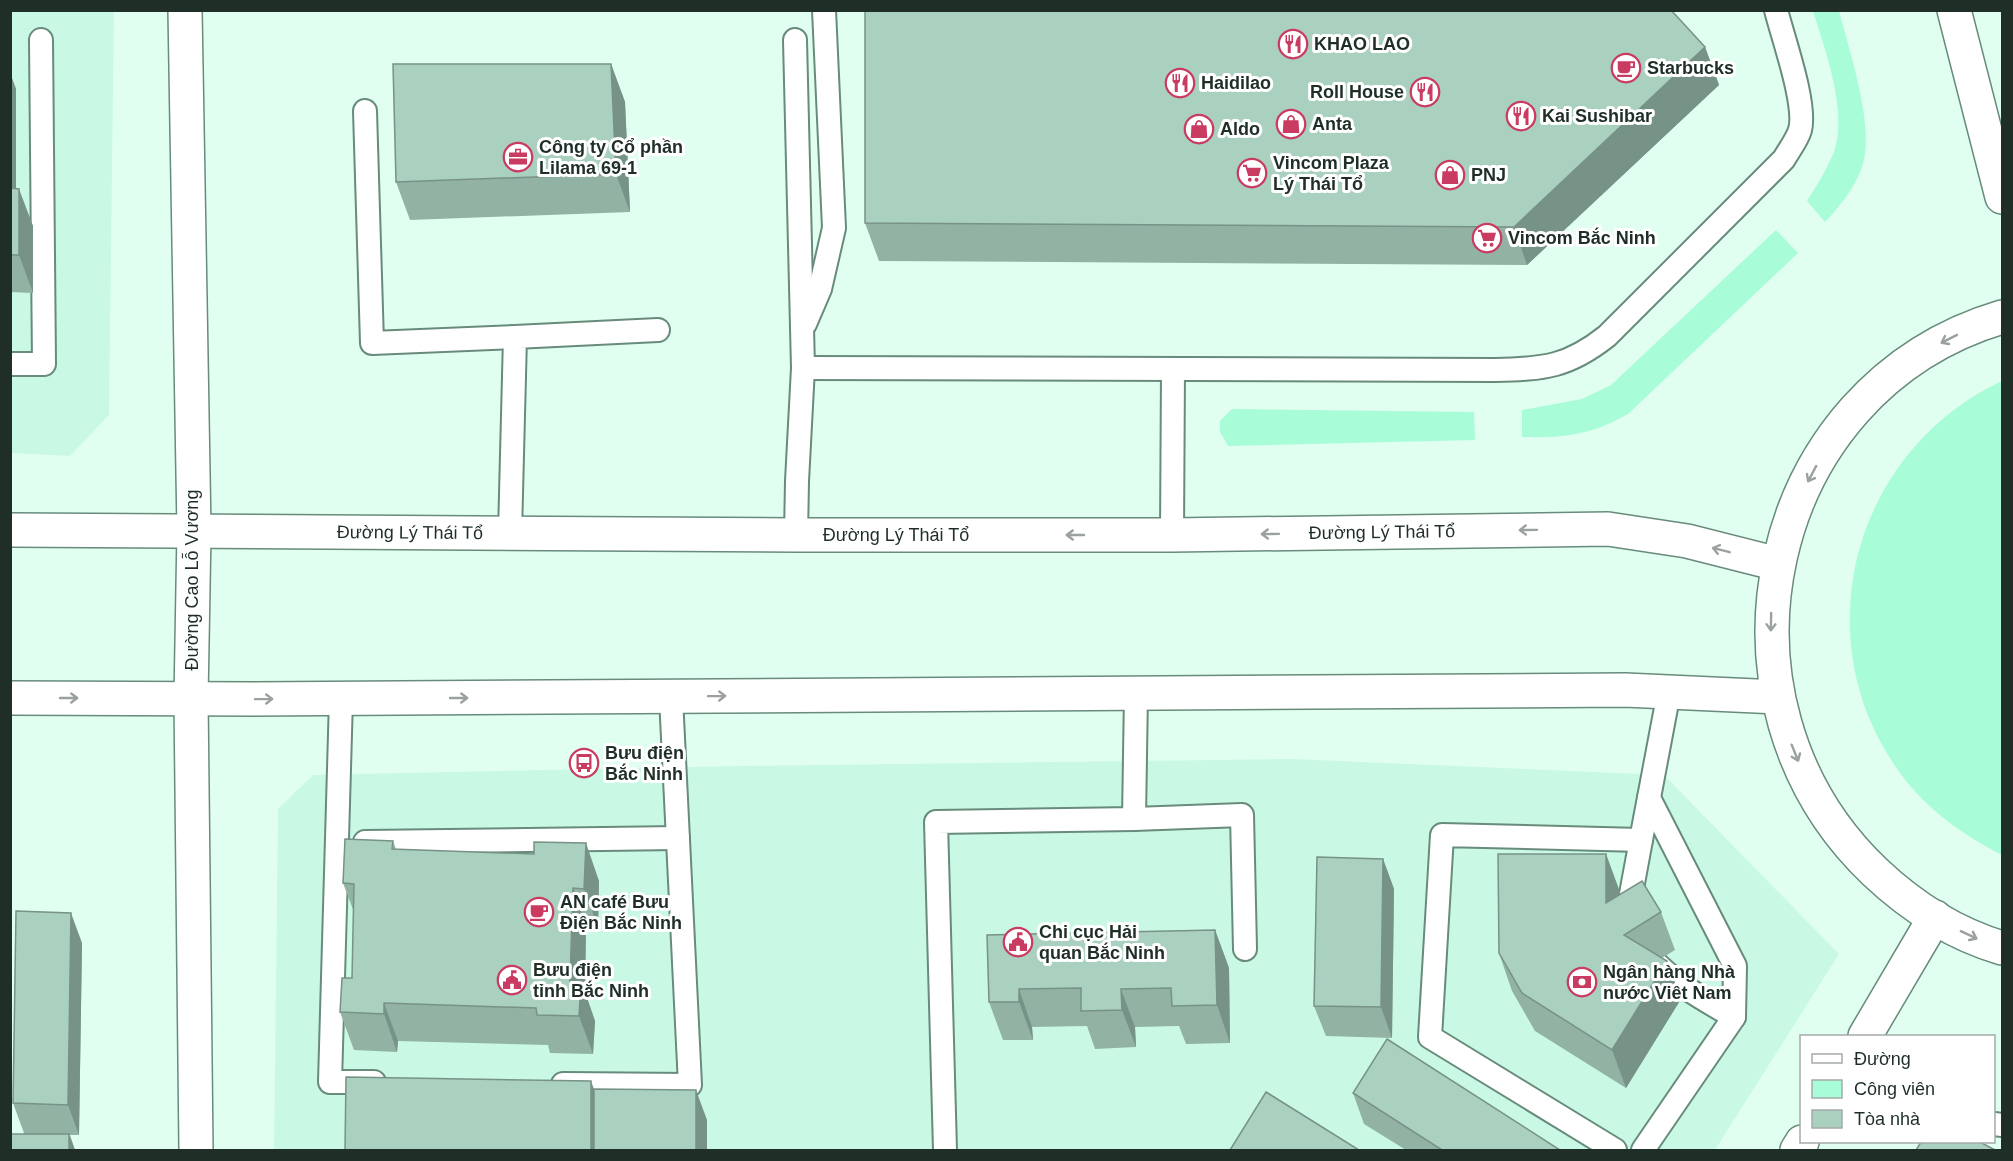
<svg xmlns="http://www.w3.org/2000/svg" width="2013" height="1161" font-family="Helvetica,sans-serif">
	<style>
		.built { fill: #c9f9e4 }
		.green { fill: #a9fcd8 }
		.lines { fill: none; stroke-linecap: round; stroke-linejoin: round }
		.lane-casing { stroke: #688b7c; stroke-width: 26 }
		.street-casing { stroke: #688b7c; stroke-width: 36 }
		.secondary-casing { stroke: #688b7c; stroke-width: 36 }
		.primary-casing { stroke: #688b7c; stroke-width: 36 }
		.lane { stroke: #fff; stroke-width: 22 }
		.street { stroke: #fff; stroke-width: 33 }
		.secondary { stroke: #fff; stroke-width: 33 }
		.primary { stroke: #fff; stroke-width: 33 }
		.wall { fill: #92b3a4 }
		.shaded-wall { fill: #779286 }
		.building { fill: #aad0bf; stroke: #779286; stroke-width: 1.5 }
		.oneway { stroke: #9aa19e }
		.labels { text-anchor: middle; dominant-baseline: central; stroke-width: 6; stroke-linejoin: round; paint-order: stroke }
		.poi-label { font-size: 18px; font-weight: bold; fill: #1f2e27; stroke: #fff; text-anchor: start }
		.street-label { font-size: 18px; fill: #1f2e27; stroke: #fff }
	</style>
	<rect width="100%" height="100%" fill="#e0fff0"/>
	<!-- built -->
	<g class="built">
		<path d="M 10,11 L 114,11 L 109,415 L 70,456 L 11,453 Z"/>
		<path d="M 1293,759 L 1664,775 L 1839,954 L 1715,1150 L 274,1150 L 278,809 L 313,775 L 738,766 Z"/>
	</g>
	<!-- green -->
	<g class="green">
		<path d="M 1813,11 L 1839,11 C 1849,49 1873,122 1864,160 C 1858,184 1841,205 1825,222 L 1807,201 C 1817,185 1827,169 1834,152 C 1848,111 1825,50 1813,11 Z"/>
		<path d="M 1776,230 L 1798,253 L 1628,414 C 1591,435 1565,438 1522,437 L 1522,410 L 1582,399 L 1611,385 Z"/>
		<path d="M 2002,381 L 2002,855 C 1969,838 1937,817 1912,788 C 1799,655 1846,454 2002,381 Z"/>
		<path d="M 1232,409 L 1474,412 L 1475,440 L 1228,446 L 1220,432 L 1220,421 Z"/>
	</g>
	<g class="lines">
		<!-- lane casing -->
		<g class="lane-casing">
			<g id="lane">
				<path d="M 795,40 L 803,368 L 797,481 L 796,535"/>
				<path d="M 365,111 L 372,343 L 515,337"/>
				<path d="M 805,324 L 820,289 L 834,228 L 824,10"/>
				<path d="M 10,364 L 44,364 L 41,40"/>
				<path d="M 803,368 L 1495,370 C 1544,369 1568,367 1607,336 L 1784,159 C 1789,150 1797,140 1800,130 C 1807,105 1783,38 1776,10"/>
				<path d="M 510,533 L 515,337 L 658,330"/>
				<path d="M 1172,535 L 1173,370"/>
				<path d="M 341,699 L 330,1082 L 374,1082"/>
				<path d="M 1134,819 L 1242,815 L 1245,949"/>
				<path d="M 365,842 L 678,838"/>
				<path d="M 1630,917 L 1631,894 L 1641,840"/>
				<path d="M 1652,959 C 1675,984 1705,1000 1734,1017"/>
				<path d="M 563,1084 L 690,1085 L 671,697"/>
				<path d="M 1994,1124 L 2002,1125"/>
				<path d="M 945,1150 L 936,822 L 1134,819 L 1136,693"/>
				<path d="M 1615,1150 L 1430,1037 L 1442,835 L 1641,840 L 1669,692"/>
				<path d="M 1643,1150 L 1734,1017 L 1735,966 L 1649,798"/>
			</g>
		</g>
		<!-- street casing -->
		<g class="street-casing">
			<path id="street" d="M 185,10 L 194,531 L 191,698 L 196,1150"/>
		</g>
		<!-- secondary casing -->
		<g class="secondary-casing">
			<g id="secondary">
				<path id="s1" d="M 10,530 L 796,535 L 1172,535 L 1608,529 L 1687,541 L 1778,564"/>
				<path d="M 10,698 L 253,699 L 1625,690 L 1778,697"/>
				<path d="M 1865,1036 L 1935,917"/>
				<path d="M 1797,1150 L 1802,1142"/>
			</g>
		</g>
		<!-- primary casing -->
		<g class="primary-casing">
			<g id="primary">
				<path d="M 1954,10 L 2002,197"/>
				<path d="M 2002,317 C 1760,389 1695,701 1875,872 C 1911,906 1955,934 2002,948"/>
			</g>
		</g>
		<!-- lane -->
		<use href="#lane" class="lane"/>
		<!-- street -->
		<use href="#street" class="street"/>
		<!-- secondary -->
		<use href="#secondary" class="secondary"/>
		<!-- primary -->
		<use href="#primary" class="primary"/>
	</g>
	<!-- wall -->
	<g class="wall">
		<path d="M 1705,47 L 1719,85 L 1527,265 L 879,261 L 865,223 Z"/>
		<path d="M 611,64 L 625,102 L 630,212 L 410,220 L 396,182 Z"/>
		<path d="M 10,73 L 16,89 L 16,188 L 33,226 L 33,293 L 10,292 Z"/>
		<path d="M 393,841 L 396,849 L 599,881 L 598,927 L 586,926 L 585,992 L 595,1021 L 593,1054 L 550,1053 L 548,1045 L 398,1041 L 397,1052 L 354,1050 L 340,1012 L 352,978 L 354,912 L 343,883 Z"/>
		<path d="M 1606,854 L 1620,894 L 1661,912 L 1675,950 L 1662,958 L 1667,961 L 1681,999 L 1626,1088 L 1535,1031 L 1512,991 L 1499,953 Z"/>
		<path d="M 1383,859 L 1394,889 L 1392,1038 L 1326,1036 L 1314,1006 Z"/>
		<path d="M 1215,930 L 1229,968 L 1230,1043 L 1186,1044 L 1179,1026 L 1135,1027 L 1136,1047 L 1095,1049 L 1087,1026 L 1032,1027 L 1033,1040 L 1003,1040 L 989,1002 L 987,935 Z"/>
		<path d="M 82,943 L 79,1135 L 70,1135 L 75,1150 L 10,1150 L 24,1133 L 13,1103 Z"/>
		<path d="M 1353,1093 L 1560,1150 L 1406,1150 L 1364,1124 Z"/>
	</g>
	<!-- shaded-wall -->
	<g class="shaded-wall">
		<path d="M 1705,47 L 1719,85 L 1527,265 L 1514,227 Z"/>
		<path d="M 611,64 L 625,102 L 630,212 L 616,174 Z"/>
		<path d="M 10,73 L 16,89 L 16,226 L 10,211 Z"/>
		<path d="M 19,189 L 33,226 L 33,293 L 19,255 Z"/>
		<path d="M 586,843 L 599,881 L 598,927 L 584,889 Z"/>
		<path d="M 1606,854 L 1620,892 L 1620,941 L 1606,903 Z"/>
		<path d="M 1383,859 L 1394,889 L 1392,1038 L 1381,1007 Z"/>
		<path d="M 573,888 L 586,926 L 585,992 L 595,1021 L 593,1054 L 579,1016 L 570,982 Z"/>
		<path d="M 71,913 L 82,943 L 79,1135 L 68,1105 Z"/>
		<path d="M 1215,930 L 1229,968 L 1230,1043 L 1217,1005 Z"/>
		<path d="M 1667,961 L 1681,999 L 1626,1088 L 1612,1050 Z"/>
		<path d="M 1019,989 L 1032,1027 L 1033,1040 L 1019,1002 Z"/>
		<path d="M 1121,989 L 1135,1027 L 1136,1047 L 1122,1010 Z"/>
		<path d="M 384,1003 L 398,1041 L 397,1052 L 384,1014 Z"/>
		<path d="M 591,1081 L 605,1119 L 605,1150 L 591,1150 Z"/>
		<path d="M 696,1090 L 707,1120 L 707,1150 L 696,1150 Z"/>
		<path d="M 69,1134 L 75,1150 L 69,1150 Z"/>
	</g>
	<!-- building -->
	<g class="building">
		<path d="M 865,10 L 1671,10 L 1705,47 L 1514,227 L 865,223 Z"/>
		<path d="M 393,64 L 611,64 L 616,174 L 396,182 Z"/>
		<path d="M 10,188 L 19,189 L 19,255 L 10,255 Z"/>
		<path d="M 345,839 L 393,841 L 392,849 L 534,854 L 534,842 L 586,843 L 584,889 L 573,888 L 570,982 L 581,983 L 579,1016 L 537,1015 L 536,1008 L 384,1003 L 384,1014 L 340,1012 L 342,978 L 352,978 L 354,884 L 343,883 Z"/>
		<path d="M 1498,854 L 1606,854 L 1606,903 L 1642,881 L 1661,912 L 1624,935 L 1667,961 L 1612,1050 L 1522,993 L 1499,953 Z"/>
		<path d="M 1317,857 L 1383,859 L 1381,1007 L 1314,1006 Z"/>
		<path d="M 16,911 L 71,913 L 68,1105 L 13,1103 Z"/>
		<path d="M 1215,930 L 1217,1005 L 1172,1006 L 1171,988 L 1121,989 L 1122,1010 L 1081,1011 L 1081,988 L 1019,989 L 1019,1002 L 989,1002 L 987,935 Z"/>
		<path d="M 1387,1039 L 1560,1150 L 1442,1150 L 1353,1093 Z"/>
		<path d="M 346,1077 L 591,1081 L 591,1150 L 345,1150 Z"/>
		<path d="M 594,1089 L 696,1090 L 696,1150 L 594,1150 Z"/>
		<path d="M 1266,1092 L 1359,1150 L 1230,1150 Z"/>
		<rect x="10" y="1134" width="59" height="16"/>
		<path d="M 1921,1142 L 1980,1142 L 1995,1150 L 1916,1150 Z"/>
	</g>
	<!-- one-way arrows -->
	<defs><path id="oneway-shaft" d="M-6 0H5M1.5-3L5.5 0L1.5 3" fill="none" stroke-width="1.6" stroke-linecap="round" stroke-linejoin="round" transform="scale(1.5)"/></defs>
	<g class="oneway">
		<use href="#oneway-shaft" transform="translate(1949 339) rotate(153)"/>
		<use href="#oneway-shaft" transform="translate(1812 474) rotate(118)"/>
		<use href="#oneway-shaft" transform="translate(1528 530) rotate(179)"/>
		<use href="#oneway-shaft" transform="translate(1270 534) rotate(179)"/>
		<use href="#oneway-shaft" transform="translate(1075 535) rotate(-180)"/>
		<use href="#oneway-shaft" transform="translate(1721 550) rotate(-166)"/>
		<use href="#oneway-shaft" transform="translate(1771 622) rotate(91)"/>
		<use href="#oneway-shaft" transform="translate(717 696) rotate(-1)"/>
		<use href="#oneway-shaft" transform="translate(69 698)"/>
		<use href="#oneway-shaft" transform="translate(459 698)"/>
		<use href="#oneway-shaft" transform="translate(264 699) rotate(-1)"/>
		<use href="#oneway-shaft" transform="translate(1795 753) rotate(68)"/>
		<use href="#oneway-shaft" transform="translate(1969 935) rotate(25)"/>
	</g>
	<!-- icons -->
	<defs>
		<g id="restaurant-ring" transform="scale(1.5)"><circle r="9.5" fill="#fff" stroke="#ca3b61" stroke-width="1.5"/><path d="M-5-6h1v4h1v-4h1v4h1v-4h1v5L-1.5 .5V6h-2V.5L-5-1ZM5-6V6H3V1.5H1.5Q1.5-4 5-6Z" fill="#ca3b61"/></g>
		<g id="cafe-ring" transform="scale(1.5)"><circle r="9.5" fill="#fff" stroke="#ca3b61" stroke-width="1.5"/><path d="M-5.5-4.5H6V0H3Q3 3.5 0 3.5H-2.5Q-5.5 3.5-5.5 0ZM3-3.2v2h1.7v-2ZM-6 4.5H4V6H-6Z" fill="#ca3b61"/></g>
		<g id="shop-ring" transform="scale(1.5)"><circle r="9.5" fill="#fff" stroke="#ca3b61" stroke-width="1.5"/><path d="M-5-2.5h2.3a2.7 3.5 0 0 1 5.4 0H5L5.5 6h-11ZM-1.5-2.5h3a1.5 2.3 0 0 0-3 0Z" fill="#ca3b61"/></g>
		<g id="office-ring" transform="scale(1.5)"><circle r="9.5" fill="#fff" stroke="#ca3b61" stroke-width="1.5"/><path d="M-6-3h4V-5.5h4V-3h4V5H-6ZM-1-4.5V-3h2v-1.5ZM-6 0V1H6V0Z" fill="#ca3b61"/></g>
		<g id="supermarket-ring" transform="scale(1.5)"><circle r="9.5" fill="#fff" stroke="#ca3b61" stroke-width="1.5"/><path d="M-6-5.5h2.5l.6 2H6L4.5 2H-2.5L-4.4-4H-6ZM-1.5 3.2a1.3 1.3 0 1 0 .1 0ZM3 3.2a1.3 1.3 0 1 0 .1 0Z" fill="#ca3b61"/></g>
		<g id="bus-ring" transform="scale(1.5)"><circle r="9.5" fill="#fff" stroke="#ca3b61" stroke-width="1.5"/><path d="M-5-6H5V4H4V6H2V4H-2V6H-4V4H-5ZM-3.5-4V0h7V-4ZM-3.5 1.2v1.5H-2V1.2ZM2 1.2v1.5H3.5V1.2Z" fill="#ca3b61"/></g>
		<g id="civic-ring" transform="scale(1.5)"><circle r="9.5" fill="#fff" stroke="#ca3b61" stroke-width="1.5"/><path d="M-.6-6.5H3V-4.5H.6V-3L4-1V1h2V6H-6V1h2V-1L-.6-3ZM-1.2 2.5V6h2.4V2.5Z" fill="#ca3b61"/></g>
		<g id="bank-ring" transform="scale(1.5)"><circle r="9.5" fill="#fff" stroke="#ca3b61" stroke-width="1.5"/><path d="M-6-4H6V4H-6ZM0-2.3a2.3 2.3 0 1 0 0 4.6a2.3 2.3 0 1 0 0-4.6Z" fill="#ca3b61"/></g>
	</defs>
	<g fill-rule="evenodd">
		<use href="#restaurant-ring" x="1293" y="44"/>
		<use href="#cafe-ring" x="1626" y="68"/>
		<use href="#restaurant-ring" x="1180" y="83"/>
		<use href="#restaurant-ring" x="1425" y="92"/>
		<use href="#restaurant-ring" x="1521" y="116"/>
		<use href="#shop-ring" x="1291" y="124"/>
		<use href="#shop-ring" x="1199" y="129"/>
		<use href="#office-ring" x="518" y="157"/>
		<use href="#supermarket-ring" x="1252" y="173"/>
		<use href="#shop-ring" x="1450" y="175"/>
		<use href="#supermarket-ring" x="1487" y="238"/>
		<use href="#bus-ring" x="584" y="763"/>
		<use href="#cafe-ring" x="539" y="912"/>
		<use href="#civic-ring" x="1018" y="942"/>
		<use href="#civic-ring" x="512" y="980"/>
		<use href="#bank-ring" x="1582" y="982"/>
	</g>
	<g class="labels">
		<!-- poi labels -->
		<g class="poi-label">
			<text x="1314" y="44">KHAO LAO</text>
			<text x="1647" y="68">Starbucks</text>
			<text x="1201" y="83">Haidilao</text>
			<text x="1404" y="92" text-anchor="end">Roll House</text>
			<text x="1542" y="116">Kai Sushibar</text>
			<text x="1312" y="124">Anta</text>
			<text x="1220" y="129">Aldo</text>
			<text x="539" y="147">Công ty Cổ phần<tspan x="539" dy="21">Lilama 69-1</tspan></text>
			<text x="1273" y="163">Vincom Plaza<tspan x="1273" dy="21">Lý Thái Tổ</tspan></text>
			<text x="1471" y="175">PNJ</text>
			<text x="1508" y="238">Vincom Bắc Ninh</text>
			<text x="605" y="753">Bưu điện<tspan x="605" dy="21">Bắc Ninh</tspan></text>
			<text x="560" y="902">AN café Bưu<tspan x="560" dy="21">Điện Bắc Ninh</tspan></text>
			<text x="1039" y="932">Chi cục Hải<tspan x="1039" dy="21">quan Bắc Ninh</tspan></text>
			<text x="533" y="970">Bưu điện<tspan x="533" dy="21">tỉnh Bắc Ninh</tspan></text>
			<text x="1603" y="972">Ngân hàng Nhà<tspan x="1603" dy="21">nước Viêt Nam</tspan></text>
		</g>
		<!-- street labels -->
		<g class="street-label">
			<text stroke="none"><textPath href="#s1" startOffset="400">Đường Lý Thái Tổ</textPath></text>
			<text stroke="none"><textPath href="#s1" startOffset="1372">Đường Lý Thái Tổ</textPath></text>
			<text stroke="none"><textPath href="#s1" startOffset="886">Đường Lý Thái Tổ</textPath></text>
			<text transform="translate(192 580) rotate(-90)">Đường Cao Lỗ Vương</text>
		</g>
	</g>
	<!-- border -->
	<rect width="2013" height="1161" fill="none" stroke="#1f2e27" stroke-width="24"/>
	<!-- legend -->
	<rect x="1800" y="1035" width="195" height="108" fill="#ffffff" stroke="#a5aba9" stroke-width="1.5"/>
	<rect x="1812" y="1054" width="30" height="9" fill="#ffffff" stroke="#a5aba9" stroke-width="1.5"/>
	<text x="1854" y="1065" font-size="18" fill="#1f2e27">Đường</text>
	<rect x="1812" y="1080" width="30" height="18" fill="#a9fcd8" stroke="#a5aba9" stroke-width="1.5"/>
	<text x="1854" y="1095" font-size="18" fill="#1f2e27">Công viên</text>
	<rect x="1812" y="1110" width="30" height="18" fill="#aad0bf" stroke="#a5aba9" stroke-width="1.5"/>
	<text x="1854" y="1125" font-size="18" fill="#1f2e27">Tòa nhà</text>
</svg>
